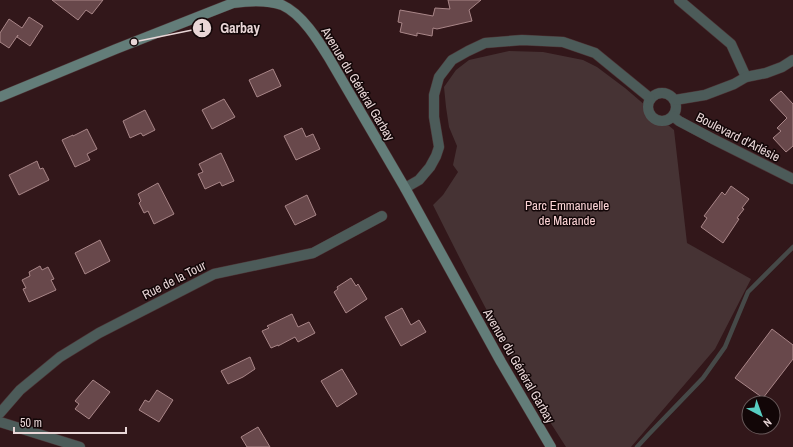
<svg xmlns="http://www.w3.org/2000/svg" width="793" height="447" font-family="'Archivo Narrow',sans-serif">
	<style>
		.green { fill: #463334 }
		.lines { fill: none; stroke-linecap: round; stroke-linejoin: round }
		.stream { stroke: #464948; stroke-width: 4.5 }
		.building { fill: #68484b; stroke: #a98688 }
		.street-casing { stroke: #4c3234; stroke-width: 11 }
		.secondary-casing { stroke: #4c3234; stroke-width: 11 }
		.street { stroke: #4c5b59; stroke-width: 10 }
		.secondary { stroke: #637d79; stroke-width: 10 }
		.labels { text-anchor: middle; dominant-baseline: central; stroke-width: 3; stroke-linejoin: round; paint-order: stroke }
		.street-label { font-size: 13px; fill: #e9d6d7; stroke: #120607 }
		.park-label { font-size: 13px; fill: #fcd4d6; stroke: #120607 }
		.leader { fill: none; stroke: #e9d6d7; stroke-width: 1.5 }
		.callout-dot { fill: #e9d6d7; stroke: #120607; stroke-width: 1.5 }
		.mark-label { font-size: 12px; text-anchor: middle; font-weight: bold; fill: #111 }
		.callout-label { font-size: 14px; text-anchor: middle; font-weight: bold; fill: #e9d6d7; stroke: #120607; stroke-width: 3; stroke-linejoin: round; paint-order: stroke }
	</style>
	<rect width="100%" height="100%" fill="#32171a"/>
	<!-- green -->
	<path class="green" d="M 509,51 L 543,52 L 583,60 L 597,67 L 625,88 L 674,130 L 687,243 L 751,279 L 715,349 L 631,447 L 566,447 C 516,370 474,287 433,205 L 443,195 L 458,172 L 453,165 L 457,146 L 449,127 L 446,107 L 444,87 L 456,70 L 469,60 Z"/>
	<g class="lines">
		<!-- stream -->
		<path class="stream" d="M 637,447 L 649,434 L 703,378 L 725,347 L 748,292 L 793,247"/>
	</g>
	<!-- building -->
	<g class="building">
		<path d="M 52,0 L 103,0 L 92,14 L 86,10 L 78,20 Z"/>
		<path d="M 448,0 L 481,0 L 469,10 L 472,21 L 437,29 L 433,28 L 432,36 L 417,33 L 417,36 L 400,32 L 402,23 L 398,22 L 400,10 L 433,16 L 435,8 L 450,9 Z"/>
		<path d="M 29,17 L 43,26 L 30,46 L 17,37 L 18,35 L 9,48 L 0,42 L 0,33 L 9,19 L 22,28 Z"/>
		<path d="M 273,69 L 281,86 L 257,97 L 249,80 Z"/>
		<path d="M 781,91 L 793,104 L 793,146 L 786,152 L 773,138 L 781,131 L 777,128 L 787,118 L 770,100 Z"/>
		<path d="M 224,99 L 235,117 L 212,129 L 202,110 Z"/>
		<path d="M 145,110 L 155,130 L 143,136 L 141,133 L 130,138 L 123,121 Z"/>
		<path d="M 302,128 L 306,137 L 313,134 L 320,149 L 296,160 L 284,136 Z"/>
		<path d="M 87,129 L 97,149 L 87,154 L 90,160 L 75,167 L 62,140 L 73,135 L 73,136 Z"/>
		<path d="M 221,153 L 234,181 L 222,186 L 220,182 L 205,189 L 198,174 L 203,172 L 199,164 Z"/>
		<path d="M 37,161 L 40,169 L 43,168 L 49,180 L 19,195 L 9,175 Z"/>
		<path d="M 158,183 L 174,214 L 154,224 L 148,211 L 144,213 L 139,203 L 141,201 L 138,194 Z"/>
		<path d="M 731,186 L 749,199 L 742,208 L 744,209 L 737,218 L 739,219 L 723,243 L 701,227 L 707,218 L 704,216 L 722,192 L 725,195 Z"/>
		<path d="M 307,195 L 316,215 L 295,225 L 285,206 Z"/>
		<path d="M 100,240 L 110,261 L 85,274 L 75,253 Z"/>
		<path d="M 40,266 L 42,270 L 48,267 L 54,279 L 51,280 L 56,290 L 29,302 L 23,289 L 26,288 L 22,280 L 30,276 L 29,272 Z"/>
		<path d="M 351,278 L 356,286 L 358,284 L 367,299 L 346,313 L 334,292 L 338,289 L 337,287 Z"/>
		<path d="M 402,308 L 411,325 L 419,320 L 426,332 L 401,346 L 385,317 Z"/>
		<path d="M 292,314 L 298,327 L 309,322 L 315,333 L 298,342 L 295,337 L 278,346 L 278,345 L 271,348 L 262,331 L 269,328 L 267,326 Z"/>
		<path d="M 772,329 L 793,345 L 793,359 L 763,398 L 735,378 Z"/>
		<path d="M 250,357 L 255,369 L 243,377 L 228,384 L 221,371 Z"/>
		<path d="M 342,369 L 357,394 L 337,407 L 321,381 Z"/>
		<path d="M 93,380 L 110,392 L 89,419 L 75,409 L 79,404 L 75,401 Z"/>
		<path d="M 157,390 L 173,400 L 159,422 L 139,410 L 145,400 L 149,402 Z"/>
		<path d="M 258,427 L 270,447 L 247,447 L 241,437 Z"/>
	</g>
	<g class="lines">
		<!-- street casing -->
		<g class="street-casing">
			<g id="street">
				<path d="M 679,0 L 731,44 L 746,77"/>
				<circle cx="662" cy="107" r="14"/>
				<path d="M 675,100 L 705,95 L 734,84 L 746,77 L 766,73 L 782,67 L 793,60"/>
				<path d="M 673,116 L 679,121 L 713,139 L 793,179"/>
				<path d="M 405,188 L 419,180 L 430,167 L 436,156 L 439,147 L 434,117 L 434,95 L 439,77 L 452,60 L 468,51 L 485,43 L 522,40 L 563,42 L 595,53 L 650,98"/>
				<path d="M 0,413 L 20,390 L 60,357 L 99,333 L 214,274 L 313,253 L 382,216"/>
				<path d="M 0,422 L 80,447"/>
			</g>
		</g>
		<!-- secondary casing -->
		<g class="secondary-casing">
			<path id="secondary" d="M 0,97 L 116,49 L 233,3 C 247,1 268,0 282,5 C 302,14 318,40 329,58 L 405,188 L 501,362 L 551,447"/>
		</g>
		<!-- street -->
		<use href="#street" class="street"/>
		<!-- secondary -->
		<use href="#secondary" class="secondary"/>
	</g>
	<g class="labels">
		<!-- street labels -->
		<g class="street-label">
			<text transform="translate(358 84) rotate(59)">Avenue du Général Garbay</text>
			<text transform="translate(738 137) rotate(27)">Boulevard d'Arlésie</text>
			<text transform="translate(174 280) rotate(-27)">Rue de la Tour</text>
			<text transform="translate(519 366) rotate(60)">Avenue du Général Garbay</text>
		</g>
		<!-- park labels -->
		<g class="park-label">
			<text x="567" y="205">Parc Emmanuelle<tspan x="567" dy="15">de Marande</tspan></text>
		</g>
	</g>
	<!-- callouts -->
	<path class="leader" d="M134 42L202 28"/>
	<g class="callout-dot">
		<circle cx="134" cy="42" r="4"/>
		<circle cx="202" cy="28" r="10"/>
	</g>
	<g class="mark-label">
		<text x="202" y="32">1</text>
	</g>
	<g class="callout-label">
		<text x="240" y="33">Garbay</text>
	</g>
	<!-- north arrow -->
	<g transform="translate(761 415) rotate(139)"><circle r="19" fill="#120607" stroke="#68595a"/>
	<path d="M0-3L7 15L0 10L-7 15Z" fill="#57cec2"/>
	<text y="-6" font-size="11" font-weight="bold" text-anchor="middle" fill="#e9d6d7">N</text>
	</g>
	<!-- scale -->
	<path d="M14 427v6h112v-6" fill="none" stroke="#e9d6d7" stroke-width="2"/>
	<text x="20" y="427" font-size="12" fill="#e9d6d7" stroke="#120607" stroke-width="3" paint-order="stroke">50 m</text>
</svg>
